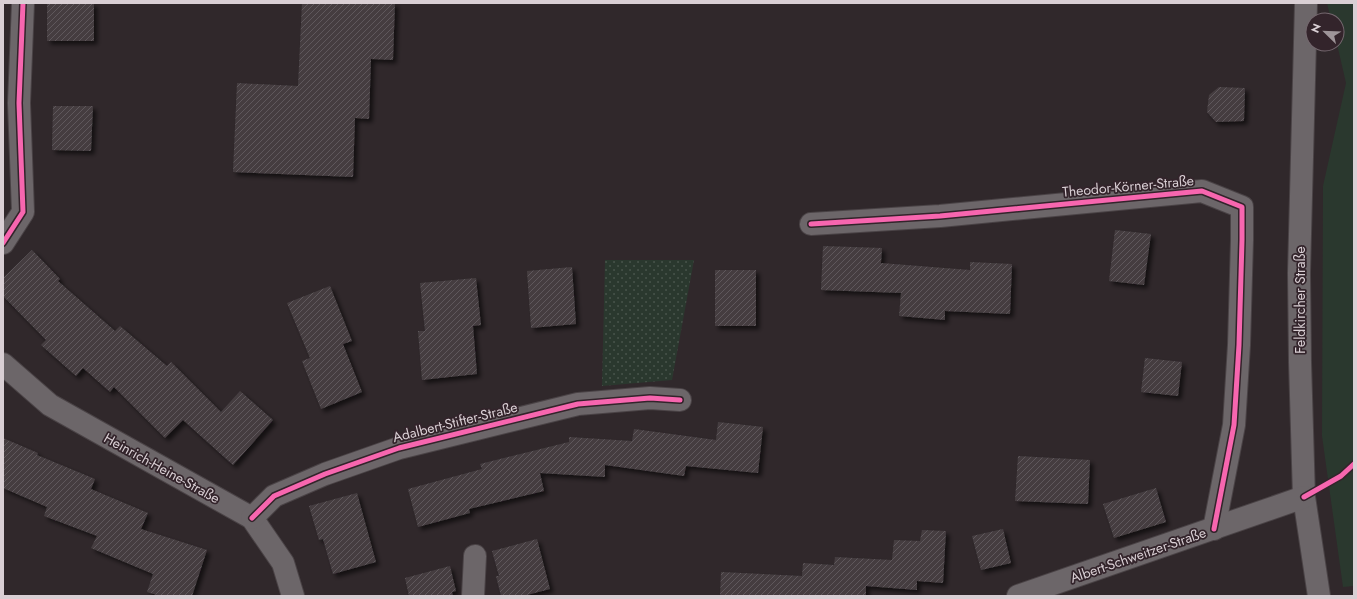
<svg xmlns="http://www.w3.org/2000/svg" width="1357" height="599" font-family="Jost,sans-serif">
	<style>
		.green { fill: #2a382e }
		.park { fill: url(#park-dots) }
		.building { fill: url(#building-hatch); filter: url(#shadow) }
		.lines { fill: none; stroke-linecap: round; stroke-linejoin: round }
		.minor-casing { stroke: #4a4346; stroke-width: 24 }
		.minor { stroke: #6c6669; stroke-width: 22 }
		.cycleway-casing { stroke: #33242b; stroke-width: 8 }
		.cycleway { stroke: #f766af; stroke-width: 5 }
		.labels { text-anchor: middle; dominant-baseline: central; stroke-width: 3.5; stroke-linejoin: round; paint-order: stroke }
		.street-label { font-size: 14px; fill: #d9cfd4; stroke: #33242b }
	</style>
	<defs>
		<pattern id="park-dots" width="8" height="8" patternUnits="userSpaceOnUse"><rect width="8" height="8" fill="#2a382e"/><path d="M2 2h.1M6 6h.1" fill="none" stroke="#48544b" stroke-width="1.8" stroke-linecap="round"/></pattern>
		<pattern id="building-hatch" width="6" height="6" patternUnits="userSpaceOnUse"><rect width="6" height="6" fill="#453e41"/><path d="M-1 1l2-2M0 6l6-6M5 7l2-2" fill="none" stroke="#5f595c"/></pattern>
		<filter id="shadow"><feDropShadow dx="3.5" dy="3.5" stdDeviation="2" flood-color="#0009"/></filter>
	</defs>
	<rect width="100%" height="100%" fill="#30282b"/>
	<!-- green -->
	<path class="green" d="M 1327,3 L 1354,3 L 1354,586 L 1343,587 L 1322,436 L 1323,186 L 1346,83 L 1337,44 L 1337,20 L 1331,20 Z"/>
	<!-- park -->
	<path class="park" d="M 605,260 L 694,260 L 672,380 L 602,386 Z"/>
	<!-- building -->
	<g class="building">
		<rect x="47" y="3" width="47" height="38"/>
		<path d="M 302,3 L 395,3 L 393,60 L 371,59 L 369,119 L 355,118 L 353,177 L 233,172 L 237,83 L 298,86 Z"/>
		<path d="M 1219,87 L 1245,88 L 1244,121 L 1216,122 L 1207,112 L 1209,95 Z"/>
		<path d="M 53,106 L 93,106 L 91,151 L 52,150 Z"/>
		<path d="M 1115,230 L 1151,234 L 1144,285 L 1109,281 Z"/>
		<path d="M 823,246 L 882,248 L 881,263 L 970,270 L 970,262 L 1012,264 L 1010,314 L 945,311 L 945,320 L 899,316 L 901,293 L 821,290 Z"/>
		<path d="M 32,250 L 60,279 L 58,281 L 115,331 L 120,326 L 167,366 L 171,362 L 221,412 L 240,391 L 273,420 L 233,465 L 183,420 L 165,438 L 114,387 L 110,392 L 83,368 L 76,376 L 41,345 L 46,340 L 3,296 L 3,278 Z"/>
		<path d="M 572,267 L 576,324 L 531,328 L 527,271 Z"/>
		<rect x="715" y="270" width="41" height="56"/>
		<path d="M 476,278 L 481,325 L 473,326 L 477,374 L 422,380 L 418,331 L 425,331 L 420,283 Z"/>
		<path d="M 330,286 L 352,341 L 343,344 L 362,392 L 321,409 L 302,361 L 310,358 L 287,303 Z"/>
		<path d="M 1145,358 L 1182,362 L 1178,396 L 1141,392 Z"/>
		<path d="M 718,422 L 763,427 L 758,473 L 686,466 L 684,476 L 605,465 L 605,477 L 540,473 L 544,491 L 469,509 L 470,513 L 418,527 L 408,489 L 482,469 L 480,464 L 569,442 L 569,437 L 632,441 L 634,429 L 716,440 Z"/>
		<path d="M 3,438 L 38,453 L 37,455 L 95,479 L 91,489 L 148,513 L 141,529 L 207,550 L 192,596 L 160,596 L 147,592 L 153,574 L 91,548 L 97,536 L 44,516 L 47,507 L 3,488 Z"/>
		<path d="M 1018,456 L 1090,460 L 1088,504 L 1015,501 Z"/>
		<path d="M 1156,488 L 1166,522 L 1114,538 L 1103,504 Z"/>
		<path d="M 357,493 L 376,562 L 333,574 L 323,539 L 319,540 L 309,506 Z"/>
		<path d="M 1003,529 L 1011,563 L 981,570 L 972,536 Z"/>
		<path d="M 922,530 L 946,531 L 943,583 L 917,581 L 917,590 L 866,586 L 866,596 L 720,596 L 721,572 L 802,576 L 803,563 L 834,565 L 835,557 L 892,560 L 894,540 L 920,541 Z"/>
		<path d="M 537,539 L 550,589 L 523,596 L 501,596 L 496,576 L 499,576 L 492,551 Z"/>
		<path d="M 450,566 L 456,591 L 452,592 L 453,596 L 409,596 L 405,578 Z"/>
	</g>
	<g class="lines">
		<!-- minor casing -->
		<g class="minor-casing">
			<g id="minor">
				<path d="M 1306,3 L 1299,273 L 1300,362 L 1304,497 L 1319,596"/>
				<path d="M 811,224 L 940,216 L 1202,191 L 1242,207 L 1242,240 L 1239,345 L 1234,425 L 1214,529"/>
				<path d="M 3,243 L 23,212 L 19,103 L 23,3"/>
				<path d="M 3,364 L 50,405 L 252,518 L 283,563 L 293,596"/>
				<path d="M 252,518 L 274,496 L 325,474 L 399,448 L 578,404 L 650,398 L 680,400"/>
				<path d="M 473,596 L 475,556"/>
				<path d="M 1018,596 L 1304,497"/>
			</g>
		</g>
		<!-- minor -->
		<use href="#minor" class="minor"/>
		<!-- cycleway casing -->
		<g class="cycleway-casing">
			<g id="cycleway">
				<path d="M 811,224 L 940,216 L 1202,191 L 1242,207 L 1242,240 L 1239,345 L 1234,425 L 1214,529"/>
				<path d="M 3,243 L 23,212 L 19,103 L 23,3"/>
				<path d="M 1304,497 L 1341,476 L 1354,464"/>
				<path d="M 252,518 L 274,496 L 325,474 L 399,448 L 578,404 L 650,398 L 680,400"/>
			</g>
		</g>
		<!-- cycleway -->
		<use href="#cycleway" class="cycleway"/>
	</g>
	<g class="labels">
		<!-- street labels -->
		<g class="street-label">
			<text transform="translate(1128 186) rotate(-5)">Theodor-Körner-Straße</text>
			<text transform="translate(1300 300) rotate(-90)">Feldkircher Straße</text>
			<text transform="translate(455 422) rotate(-14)">Adalbert-Stifter-Straße</text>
			<text transform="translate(162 468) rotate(29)">Heinrich-Heine-Straße</text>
			<text transform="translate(1138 555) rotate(-19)">Albert-Schweitzer-Straße</text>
		</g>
	</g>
	<!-- border -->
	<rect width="1357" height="599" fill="none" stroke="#d9cfd4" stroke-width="8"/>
	<!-- north arrow -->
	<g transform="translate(1325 32) rotate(293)"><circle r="19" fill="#33242b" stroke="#75686f"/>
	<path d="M0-3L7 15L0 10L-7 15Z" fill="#9e9599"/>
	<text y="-6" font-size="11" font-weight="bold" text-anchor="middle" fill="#d9cfd4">N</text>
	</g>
</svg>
